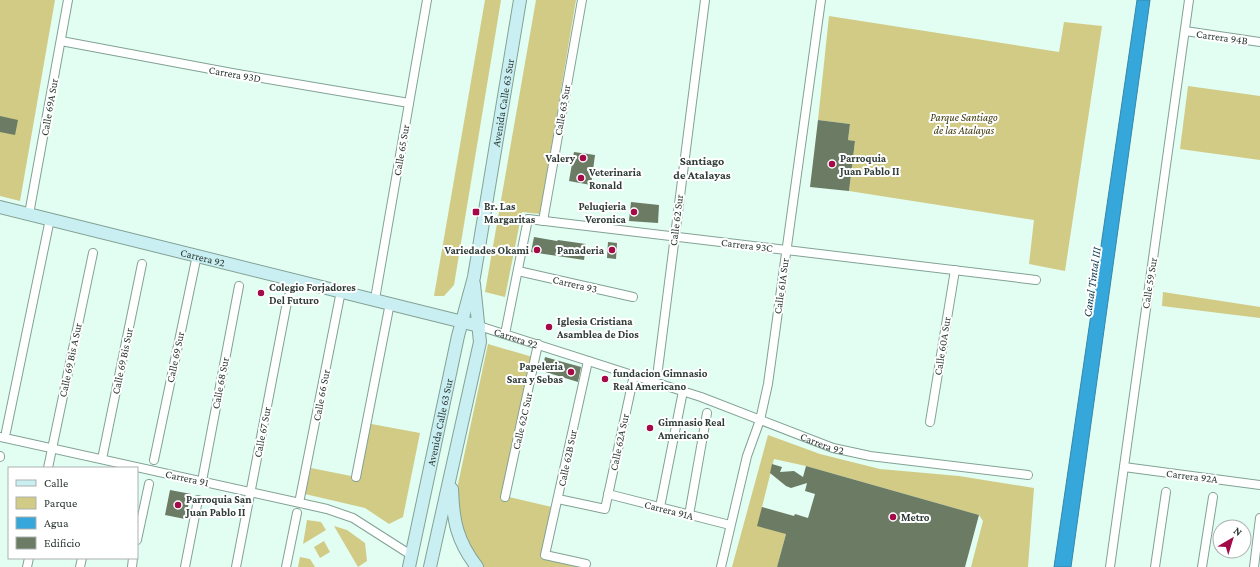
<svg xmlns="http://www.w3.org/2000/svg" width="1260" height="567" font-family="'Crimson Pro',serif">
	<style>
		.green { fill: #d1cb86 }
		.water { fill: #36a7db; stroke: #3487aa }
		.building { fill: #6b7b64 }
		.lines { fill: none; stroke-linecap: round; stroke-linejoin: round }
		.street-casing { stroke: #82a295; stroke-width: 10 }
		.secondary-casing { stroke: #82a295; stroke-width: 14 }
		.street { stroke: #fff; stroke-width: 8 }
		.secondary { stroke: #caeff2; stroke-width: 12 }
		.poi-dot { fill: #a30a47; stroke: #fff; stroke-width: 1.5 }
		.labels { text-anchor: middle; dominant-baseline: central; stroke-width: 4; stroke-linejoin: round; paint-order: stroke }
		.street-label { font-size: 11px; fill: #2e3b36; stroke: #fff }
		.park-label { font-size: 11px; font-style: italic; fill: #393508; stroke: #fff }
		.poi-label { font-size: 11px; font-weight: bold; fill: #2e3b36; stroke: #fff; text-anchor: start }
		.neighbourhood-label { font-size: 12px; font-weight: bold; fill: #2e3b36; stroke: #fff }
		.water-label { font-size: 12px; font-style: italic; fill: #07384e; stroke: #fff }
	</style>
	<rect width="100%" height="100%" fill="#e2fdf2"/>
	<!-- green -->
	<g class="green">
		<path d="M 0,0 L 55,0 L 20,201 L 0,196 Z"/>
		<path d="M 485,0 L 501,0 L 454,285 L 444,296 L 434,296 Z"/>
		<path d="M 536,0 L 576,0 L 540,214 L 522,212 L 505,297 L 485,292 Z"/>
		<path d="M 829,16 L 1059,52 L 1064,22 L 1102,26 L 1065,271 L 1029,264 L 1034,220 L 849,191 L 855,141 L 848,140 L 850,124 L 818,120 Z"/>
		<path d="M 1188,86 L 1260,96 L 1260,160 L 1180,149 Z"/>
		<path d="M 1163,292 L 1260,307 L 1260,318 L 1162,306 Z"/>
		<path d="M 488,344 L 536,358 L 505,496 L 556,508 L 545,555 L 585,567 L 484,567 L 465,537 L 460,517 L 458,484 Z"/>
		<path d="M 366,423 L 420,433 L 403,517 L 389,524 L 365,508 L 305,494 L 311,468 L 356,477 Z"/>
		<path d="M 768,435 L 820,454 L 880,469 L 959,476 L 1034,488 L 1028,567 L 971,567 L 983,521 L 979,515 L 806,466 L 774,459 L 762,507 L 786,534 L 777,567 L 732,567 Z"/>
		<path d="M 307,520 L 321,522 L 326,530 L 303,544 Z"/>
		<path d="M 334,526 L 347,530 L 365,543 L 367,561 L 358,567 Z"/>
		<path d="M 324,541 L 330,552 L 320,558 L 314,547 Z"/>
		<path d="M 300,557 L 310,559 L 315,567 L 298,567 Z"/>
	</g>
	<!-- water -->
	<path class="water" d="M 1137,0 L 1150,0 L 1071,567 L 1054,567 Z"/>
	<!-- building -->
	<g class="building">
		<path d="M 0,116 L 18,120 L 15,135 L 0,132 Z"/>
		<path d="M 818,120 L 850,124 L 848,140 L 855,141 L 849,191 L 810,187 Z"/>
		<path d="M 574,152 L 595,155 L 591,185 L 569,181 Z"/>
		<path d="M 631,202 L 659,205 L 658,223 L 629,221 Z"/>
		<path d="M 534,237 L 557,241 L 558,240 L 586,244 L 584,260 L 531,252 Z"/>
		<path d="M 608,242 L 617,243 L 616,259 L 607,258 Z"/>
		<path d="M 545,357 L 581,367 L 578,382 L 542,371 Z"/>
		<path d="M 772,464 L 782,467 L 780,472 L 794,471 L 803,477 L 806,466 L 979,515 L 965,567 L 777,567 L 786,534 L 757,526 L 762,507 L 794,516 L 795,514 L 808,518 L 815,494 L 805,491 L 807,483 L 791,488 L 786,486 L 770,473 Z"/>
		<path d="M 170,490 L 191,494 L 185,519 L 165,515 Z"/>
	</g>
	<g class="lines">
		<!-- street casing -->
		<g class="street-casing">
			<g id="street">
				<path d="M 1185,31 L 1260,42"/>
				<path d="M 61,41 L 232,73 L 409,103"/>
				<path d="M 29,214 L 68,0"/>
				<path d="M 543,221 L 582,0"/>
				<path d="M 518,271 L 633,297"/>
				<path d="M 375,299 L 427,0"/>
				<path id="s1" d="M 479,326 L 701,397 L 833,448 L 870,456 L 1028,475"/>
				<path d="M 505,334 L 528,219 L 1036,280"/>
				<path d="M 658,369 L 705,0"/>
				<path d="M 930,422 L 955,270"/>
				<path d="M 6,432 L 50,219"/>
				<path d="M 0,437 L 327,509 L 353,518 L 411,555"/>
				<path d="M 0,457 L 0,456"/>
				<path d="M 102,459 L 142,264"/>
				<path d="M 154,460 L 197,255"/>
				<path d="M 1124,467 L 1260,485"/>
				<path d="M 48,468 L 93,253"/>
				<path d="M 356,477 L 390,303"/>
				<path d="M 202,481 L 239,286"/>
				<path d="M 608,494 L 730,525"/>
				<path d="M 505,497 L 538,344"/>
				<path d="M 300,498 L 341,291"/>
				<path d="M 558,499 L 605,509 L 634,375"/>
				<path d="M 660,507 L 683,391"/>
				<path d="M 689,515 L 707,413"/>
				<path d="M 137,540 L 149,484"/>
				<path d="M 586,564 L 545,555 L 588,361"/>
				<path d="M 27,567 L 29,558"/>
				<path d="M 80,567 L 82,558"/>
				<path d="M 132,567 L 133,558"/>
				<path d="M 185,567 L 198,500"/>
				<path d="M 236,567 L 288,297"/>
				<path d="M 286,567 L 297,513"/>
				<path d="M 721,567 L 747,456 L 760,420 L 768,384 L 821,0"/>
				<path d="M 1110,567 L 1189,0"/>
				<path d="M 1155,567 L 1166,492"/>
				<path d="M 1202,567 L 1213,497"/>
				<path d="M 1254,567 L 1260,518"/>
			</g>
		</g>
		<!-- secondary casing -->
		<g class="secondary-casing">
			<g id="secondary">
				<path id="s2" d="M 0,207 L 479,326"/>
				<path d="M 452,489 C 453,521 457,541 477,567"/>
				<path id="s3" d="M 409,567 L 458,336 L 474,277 L 520,0"/>
				<path d="M 430,567 L 480,342 L 474,284"/>
			</g>
		</g>
		<!-- street -->
		<use href="#street" class="street"/>
		<!-- secondary -->
		<use href="#secondary" class="secondary"/>
	</g>
	<!-- markers -->
	<g class="poi-dot">
		<circle cx="583" cy="158" r="4"/>
		<circle cx="832" cy="164" r="4"/>
		<circle cx="581" cy="178" r="4"/>
		<rect x="472" y="208" width="8" height="8" rx="2"/>
		<circle cx="634" cy="212" r="4"/>
		<circle cx="537" cy="250" r="4"/>
		<circle cx="612" cy="250" r="4"/>
		<circle cx="261" cy="293" r="4"/>
		<circle cx="549" cy="327" r="4"/>
		<circle cx="571" cy="372" r="4"/>
		<circle cx="605" cy="379" r="4"/>
		<circle cx="650" cy="428" r="4"/>
		<circle cx="178" cy="505" r="4"/>
		<circle cx="893" cy="517" r="4"/>
	</g>
	<g class="labels">
		<!-- street labels -->
		<g class="street-label">
			<text transform="translate(1222 37) rotate(8)">Carrera 94B</text>
			<text transform="translate(235 74) rotate(10)">Carrera 93D</text>
			<text stroke="none"><textPath href="#s3" startOffset="474">Avenida Calle 63 Sur</textPath></text>
			<text transform="translate(49 107) rotate(-80)">Calle 69A Sur</text>
			<text transform="translate(562 110) rotate(-80)">Calle 63 Sur</text>
			<text transform="translate(401 150) rotate(-80)">Calle 65 Sur</text>
			<text transform="translate(676 220) rotate(-83)">Calle 62 Sur</text>
			<text transform="translate(747 245) rotate(7)">Carrera 93C</text>
			<text stroke="none"><textPath href="#s2" startOffset="209">Carrera 92</textPath></text>
			<text transform="translate(1149 283) rotate(-81)">Calle 59 Sur</text>
			<text transform="translate(575 284) rotate(13)">Carrera 93</text>
			<text transform="translate(781 286) rotate(-82)">Calle 61A Sur</text>
			<text stroke="none"><textPath href="#s1" startOffset="39">Carrera 92</textPath></text>
			<text transform="translate(942 346) rotate(-81)">Calle 60A Sur</text>
			<text transform="translate(175 357) rotate(-78)">Calle 69 Sur</text>
			<text transform="translate(70 360) rotate(-78)">Calle 69 Bis A Sur</text>
			<text transform="translate(122 361) rotate(-78)">Calle 69 Bis Sur</text>
			<text transform="translate(220 383) rotate(-79)">Calle 68 Sur</text>
			<text transform="translate(321 395) rotate(-79)">Calle 66 Sur</text>
			<text transform="translate(522 421) rotate(-77)">Calle 62C Sur</text>
			<text stroke="none"><textPath href="#s3" startOffset="148">Avenida Calle 63 Sur</textPath></text>
			<text transform="translate(262 432) rotate(-79)">Calle 67 Sur</text>
			<text transform="translate(619 442) rotate(-78)">Calle 62A Sur</text>
			<text stroke="none"><textPath href="#s1" startOffset="363">Carrera 92</textPath></text>
			<text transform="translate(567 458) rotate(-78)">Calle 62B Sur</text>
			<text transform="translate(1192 476) rotate(7)">Carrera 92A</text>
			<text transform="translate(187 478) rotate(12)">Carrera 91</text>
			<text transform="translate(669 510) rotate(14)">Carrera 91A</text>
		</g>
		<!-- park labels -->
		<g class="park-label">
			<text x="964" y="117">Parque Santiago<tspan x="964" dy="13">de las Atalayas</tspan></text>
		</g>
		<!-- poi labels -->
		<g class="poi-label">
			<text x="575" y="158" text-anchor="end">Valery</text>
			<text x="840" y="158">Parroquia<tspan x="840" dy="13">Juan Pablo II</tspan></text>
			<text x="589" y="172">Veterinaria<tspan x="589" dy="13">Ronald</tspan></text>
			<text x="484" y="206">Br. Las<tspan x="484" dy="13">Margaritas</tspan></text>
			<text x="626" y="206" text-anchor="end">Peluqieria<tspan x="626" dy="13">Veronica</tspan></text>
			<text x="529" y="250" text-anchor="end">Variedades Okami</text>
			<text x="604" y="250" text-anchor="end">Panaderia</text>
			<text x="269" y="287">Colegio Forjadores<tspan x="269" dy="13">Del Futuro</tspan></text>
			<text x="557" y="321">Iglesia Cristiana<tspan x="557" dy="13">Asamblea de Dios</tspan></text>
			<text x="563" y="366" text-anchor="end">Papeleria<tspan x="563" dy="13">Sara y Sebas</tspan></text>
			<text x="613" y="373">fundacion Gimnasio<tspan x="613" dy="13">Real Americano</tspan></text>
			<text x="658" y="422">Gimnasio Real<tspan x="658" dy="13">Americano</tspan></text>
			<text x="186" y="499">Parroquia San<tspan x="186" dy="13">Juan Pablo II</tspan></text>
			<text x="901" y="517">Metro</text>
		</g>
		<!-- neighbourhood labels -->
		<g class="neighbourhood-label">
			<text x="702" y="161">Santiago<tspan x="702" dy="14">de Atalayas</tspan></text>
		</g>
		<!-- water labels -->
		<g class="water-label">
			<text transform="translate(1092 282) rotate(-82)">Canal Tintal III</text>
		</g>
	</g>
	<!-- legend -->
	<rect x="8" y="467" width="130" height="92" fill="#ffffff" stroke="#abb1af"/>
	<rect x="16" y="480" width="20" height="6" fill="#caeff2" stroke="#abb1af"/>
	<text x="44" y="487" font-size="12" fill="#2e3b36">Calle</text>
	<rect x="16" y="497" width="20" height="12" fill="#d1cb86" stroke="#abb1af"/>
	<text x="44" y="507" font-size="12" fill="#2e3b36">Parque</text>
	<rect x="16" y="517" width="20" height="12" fill="#36a7db" stroke="#abb1af"/>
	<text x="44" y="527" font-size="12" fill="#2e3b36">Agua</text>
	<rect x="16" y="537" width="20" height="12" fill="#6b7b64" stroke="#abb1af"/>
	<text x="44" y="547" font-size="12" fill="#2e3b36">Edificio</text>
	<!-- north arrow -->
	<g transform="translate(1232 539) rotate(38)"><circle r="19" fill="#ffffff" stroke="#abb1af"/>
	<path d="M0-3L7 15L0 10L-7 15Z" fill="#a30a47"/>
	<text y="-6" font-size="11" font-weight="bold" text-anchor="middle" fill="#2e3b36">N</text>
	</g>
</svg>
